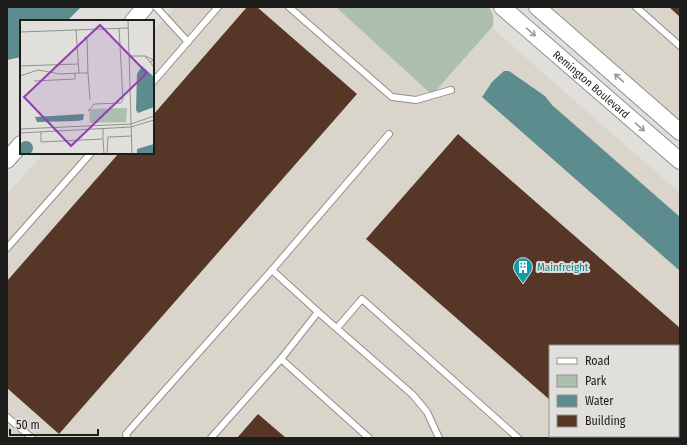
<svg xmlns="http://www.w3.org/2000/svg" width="687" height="445" font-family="'Fira Sans Condensed',sans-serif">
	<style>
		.built { fill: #dad5ca; fill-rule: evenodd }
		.green { fill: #acbfae }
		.water { fill: #5d8c8e }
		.building { fill: #553627 }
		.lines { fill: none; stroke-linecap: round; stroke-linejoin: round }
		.service-casing { stroke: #908f8c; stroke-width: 8 }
		.tertiary-casing { stroke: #908f8c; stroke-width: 18 }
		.service { stroke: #fff; stroke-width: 6 }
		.tertiary { stroke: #fff; stroke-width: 16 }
		.oneway { stroke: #999 }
		.labels { text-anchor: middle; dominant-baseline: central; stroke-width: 4; stroke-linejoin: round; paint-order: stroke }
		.street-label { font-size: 11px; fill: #1d1d1c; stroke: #e1dfdb }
		.culture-label { font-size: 11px; fill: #0d838f; stroke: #e1dfdb; text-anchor: start }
		.inset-road { fill: none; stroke: #93918f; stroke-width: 1 }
		.view { fill: #8e41b2; fill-opacity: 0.15; stroke: #8e41b2; stroke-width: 2 }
		.inset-edge { fill: none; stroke: #1d1d1c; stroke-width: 2 }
	</style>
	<rect width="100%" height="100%" fill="#e1dfdb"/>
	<!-- built -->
	<g class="built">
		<path d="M 175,7 L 336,7 L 432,95 L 491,27 L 680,193 L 680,438 L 7,438 L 7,194 L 44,153 L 153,153 L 153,31 ZM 550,346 L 678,346 L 678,436 L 550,436 Z"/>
		<path d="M 543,7 L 680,7 L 680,126 Z"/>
	</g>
	<!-- green -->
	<path class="green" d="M 336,7 L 489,7 C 493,13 494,18 493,26 L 432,95 Z"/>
	<!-- water -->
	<g class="water">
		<path d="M 7,7 L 81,7 L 67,21 L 21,21 L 21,57 L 7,60 Z"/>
		<path d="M 504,71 L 509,71 L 545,96 L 552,105 L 680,217 L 680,271 L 482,97 L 492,82 Z"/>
	</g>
	<!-- building -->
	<g class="building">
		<path d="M 247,7 L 257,7 L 357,94 L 59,434 L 7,388 L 7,281 L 119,153 L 153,153 L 153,115 Z"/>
		<path d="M 669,7 L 680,7 L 680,17 Z"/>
		<path d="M 458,134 L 680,328 L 680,347 L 678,349 L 678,346 L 550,346 L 550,400 L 366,239 Z"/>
		<path d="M 680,411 L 680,438 L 656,438 L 658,436 L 678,436 L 678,413 Z"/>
		<path d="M 258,414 L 286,438 L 237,438 Z"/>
		<path d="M 591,436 L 602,436 L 601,438 L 594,438 Z"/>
	</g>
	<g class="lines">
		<!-- service casing -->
		<g class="service-casing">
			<g id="service">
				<path d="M 156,7 L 188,42"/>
				<path d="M 289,7 L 392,97 L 416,100 L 451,90"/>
				<path d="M 636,7 L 680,46"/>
				<path d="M 153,82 L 218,7"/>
				<path d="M 7,248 L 91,153"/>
				<path d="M 272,270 L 389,134"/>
				<path d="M 337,328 L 362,299 L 518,438"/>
				<path d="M 281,359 L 369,438"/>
				<path d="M 7,417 L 32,438"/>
				<path d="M 127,438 L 126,434 L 272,270 L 318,312"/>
				<path d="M 211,438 L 281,359 L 318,312 L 413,395 L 427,412 L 439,438"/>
			</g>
		</g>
		<!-- tertiary casing -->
		<g class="tertiary-casing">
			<g id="tertiary">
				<path id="s1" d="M 502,7 L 680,161"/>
				<path d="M 537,7 L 680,132"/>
				<path d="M 133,21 L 145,7"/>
				<path d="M 7,160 L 21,144"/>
			</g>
		</g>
		<!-- service -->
		<use href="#service" class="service"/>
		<!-- tertiary -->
		<use href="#tertiary" class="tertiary"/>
	</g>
	<!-- one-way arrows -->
	<defs><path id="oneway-shaft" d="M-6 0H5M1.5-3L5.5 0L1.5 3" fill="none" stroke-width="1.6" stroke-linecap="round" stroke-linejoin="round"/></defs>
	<g class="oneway">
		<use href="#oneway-shaft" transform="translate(531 32) rotate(41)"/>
		<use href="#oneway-shaft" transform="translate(619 78) rotate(-139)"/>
		<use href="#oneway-shaft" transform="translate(640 127) rotate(41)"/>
	</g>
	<!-- icons -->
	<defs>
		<g id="building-pin" transform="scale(1)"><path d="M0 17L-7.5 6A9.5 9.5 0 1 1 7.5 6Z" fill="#0f9aa8" stroke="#e1dfdb"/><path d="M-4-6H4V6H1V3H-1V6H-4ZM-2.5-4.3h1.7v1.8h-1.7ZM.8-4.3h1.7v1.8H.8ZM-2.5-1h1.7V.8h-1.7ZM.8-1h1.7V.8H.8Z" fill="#fff"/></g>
	</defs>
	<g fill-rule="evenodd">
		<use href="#building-pin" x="523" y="267"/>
	</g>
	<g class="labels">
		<!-- street labels -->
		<g class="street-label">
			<text stroke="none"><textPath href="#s1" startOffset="118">Remington Boulevard</textPath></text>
		</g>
		<!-- culture labels -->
		<g class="culture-label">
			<text x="537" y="267">Mainfreight</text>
		</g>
	</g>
	<!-- overview -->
	<g transform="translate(20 20)">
		<rect width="134" height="134" fill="#e1dfdb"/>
		<path d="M 107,88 L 106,102 L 70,103 L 69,89 Z" fill="#acbfae"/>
		<path d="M 122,46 L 134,57 L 134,87 L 118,93 L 116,90 L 117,54 ZM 64,94 L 63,100 L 57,101 L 17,102 L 15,97 ZM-1 128a7 7 0 1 1 14 0a7 7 0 1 1-14 0ZM 134,124 L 134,134 L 117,134 L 117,129 Z" fill="#5d8c8e"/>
		<path class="inset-road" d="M 108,0 L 112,134M 0,12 L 108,8M 109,36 L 125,36 L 134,47M 125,36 L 134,40 L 130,42M 0,46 L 58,44M 59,53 L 68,53 L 67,19 L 64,17M 68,53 L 70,80M 0,56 L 18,50 L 40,54 L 59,53 L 56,10M 14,61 L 55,59 L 55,53M 68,91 L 74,84 L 101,83 L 103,80 L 99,8M 0,109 L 111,104 L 134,96M 21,111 L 21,122 L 83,119 L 83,109M 0,113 L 111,107 L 134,100M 83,119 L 84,134M 87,134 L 88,117 L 112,116"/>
		<path class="view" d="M 80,5 L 127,53 L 51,126 L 4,77 Z"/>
		<rect width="134" height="134" class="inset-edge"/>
	</g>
	<!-- border -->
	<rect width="687" height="445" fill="none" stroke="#1d1d1c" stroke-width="16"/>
	<!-- legend -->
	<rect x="549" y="345" width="130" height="92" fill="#e1dfdb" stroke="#93918f"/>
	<rect x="557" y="358" width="20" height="6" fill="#ffffff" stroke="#93918f"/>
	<text x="585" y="365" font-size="12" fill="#1d1d1c">Road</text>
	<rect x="557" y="375" width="20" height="12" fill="#acbfae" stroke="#93918f"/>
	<text x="585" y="385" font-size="12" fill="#1d1d1c">Park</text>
	<rect x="557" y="395" width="20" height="12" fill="#5d8c8e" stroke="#93918f"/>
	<text x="585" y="405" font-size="12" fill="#1d1d1c">Water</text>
	<rect x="557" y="415" width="20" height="12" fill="#553627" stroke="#93918f"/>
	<text x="585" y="425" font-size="12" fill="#1d1d1c">Building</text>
	<!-- scale -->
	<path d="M10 429v6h88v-6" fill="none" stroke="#1d1d1c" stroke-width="2"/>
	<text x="16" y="429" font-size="12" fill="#1d1d1c" stroke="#e1dfdb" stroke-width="3" paint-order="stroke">50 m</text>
</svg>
